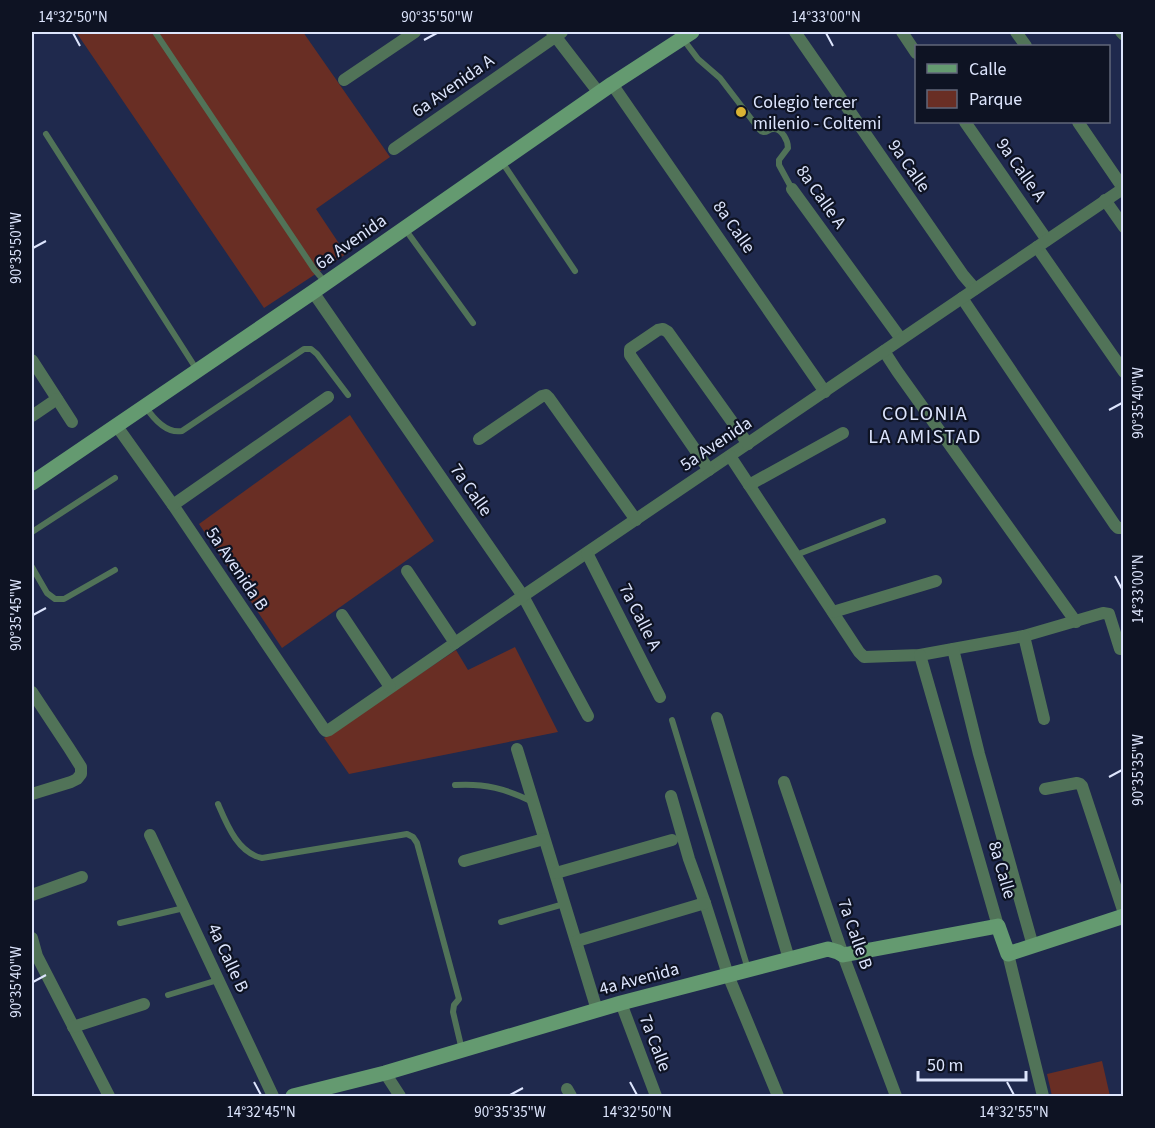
<svg xmlns="http://www.w3.org/2000/svg" width="1155" height="1128" font-family="'Source Sans 3',sans-serif">
	<style>
		.green { fill: #692e24 }
		.lines { fill: none; stroke-linecap: round; stroke-linejoin: round }
		.lane { stroke: #517358; stroke-width: 6 }
		.street { stroke: #517358; stroke-width: 12 }
		.secondary { stroke: #649a70; stroke-width: 15 }
		.ticks { fill: none; stroke: #dde5fd; stroke-width: 2 }
		.poi-dot { fill: #dab333; stroke: #0e1323; stroke-width: 2 }
		.labels { text-anchor: middle; dominant-baseline: central; stroke-width: 4.5; stroke-linejoin: round; paint-order: stroke }
		.street-label { font-size: 18px; fill: #dde5fd; stroke: #0e1323 }
		.poi-label { font-size: 18px; fill: #dde5fd; stroke: #0e1323; text-anchor: start }
		.neighbourhood-label { font-size: 20px; letter-spacing: 1.5px; fill: #dde5fd; stroke: #0e1323 }
		.neatline { fill: none; stroke: #dde5fd; stroke-width: 2 }
		.ticks-label { font-size: 15px; text-anchor: middle; fill: #dde5fd }
	</style>
	<rect width="100%" height="100%" fill="#1f294d"/>
	<!-- green -->
	<g class="green">
		<path d="M 76,32 L 303,32 L 390,157 L 316,209 L 346,254 L 264,308 Z"/>
		<path d="M 350,415 L 434,541 L 282,648 L 199,524 Z"/>
		<path d="M 515,647 L 558,732 L 349,774 L 324,738 L 456,650 L 468,670 Z"/>
		<path d="M 1102,1061 L 1110,1096 L 1052,1096 L 1047,1074 Z"/>
	</g>
	<g class="lines">
		<!-- lane -->
		<g class="lane">
			<path d="M 155,32 L 314,269 L 325,282"/>
			<path d="M 683,39 L 698,59 L 720,78 L 759,129 C 760,130 761,132 763,132 C 767,133 769,129 773,129 C 782,128 788,141 788,148 L 779,160 L 779,165 L 792,189"/>
			<path d="M 46,134 L 197,370"/>
			<path d="M 502,162 L 575,271"/>
			<path d="M 405,229 L 473,323"/>
			<path d="M 145,406 C 153,418 166,434 182,431 L 304,349 L 311,349 L 317,354 L 348,395"/>
			<path d="M 32,532 L 115,478"/>
			<path d="M 796,555 L 883,521"/>
			<path d="M 32,567 L 47,593 L 55,599 L 64,599 L 115,570"/>
			<path d="M 672,720 L 748,969"/>
			<path d="M 455,785 C 485,783 506,789 533,802"/>
			<path d="M 218,804 C 227,825 238,853 262,858 L 407,834 L 413,837 L 417,843 L 459,999 L 454,1005 L 453,1012 L 462,1050"/>
			<path d="M 501,922 L 564,904"/>
			<path d="M 120,923 L 184,908"/>
			<path d="M 168,995 L 218,980"/>
		</g>
		<!-- street -->
		<g class="street">
			<path d="M 552,32 L 599,93"/>
			<path d="M 795,32 L 963,275 L 975,289"/>
			<path d="M 902,32 L 916,53"/>
			<path d="M 1016,32 L 1026,46"/>
			<path d="M 1121,32 L 1124,35"/>
			<path d="M 344,80 L 415,32"/>
			<path d="M 612,84 L 825,392"/>
			<path d="M 965,122 L 1047,240"/>
			<path d="M 1078,122 L 1123,188"/>
			<path d="M 394,149 L 562,32"/>
			<path d="M 792,189 L 901,339"/>
			<path d="M 1105,200 L 1124,227"/>
			<path d="M 1037,247 L 1124,372"/>
			<path d="M 313,292 L 523,596 L 588,716"/>
			<path d="M 962,298 L 1115,525 L 1118,528 L 1122,528"/>
			<path d="M 884,351 L 897,371 L 1076,622"/>
			<path d="M 32,360 L 72,422"/>
			<path d="M 32,416 L 57,399"/>
			<path d="M 116,425 L 173,505 L 324,729 L 326,731 L 329,730 L 523,596 L 1124,188"/>
			<path d="M 479,439 L 542,396 L 546,395 L 549,398 L 636,520"/>
			<path d="M 730,456 L 859,652 L 864,657 L 920,655 L 1024,636 L 1103,613 L 1109,614 L 1120,649"/>
			<path d="M 709,470 L 630,355 L 630,349 L 658,330 L 663,329 L 668,332 L 748,444"/>
			<path d="M 749,485 L 843,433"/>
			<path d="M 173,505 L 328,397"/>
			<path d="M 587,553 L 660,697"/>
			<path d="M 407,571 L 455,643"/>
			<path d="M 833,612 L 936,581"/>
			<path d="M 342,615 L 390,687"/>
			<path d="M 1024,636 L 1044,719"/>
			<path d="M 953,649 L 979,754 L 1033,946"/>
			<path d="M 920,655 L 998,926"/>
			<path d="M 32,692 L 69,748 L 81,767 L 81,774 L 77,779 L 71,782 L 32,794"/>
			<path d="M 717,718 L 789,959"/>
			<path d="M 517,749 L 597,1010"/>
			<path d="M 784,782 L 843,955 L 896,1096"/>
			<path d="M 1045,789 L 1077,783 L 1080,784 L 1082,786 L 1124,913"/>
			<path d="M 671,796 L 689,859 L 705,903 L 728,975 L 778,1096"/>
			<path d="M 150,835 L 273,1096"/>
			<path d="M 464,861 L 544,839"/>
			<path d="M 556,873 L 672,840"/>
			<path d="M 32,895 L 82,877"/>
			<path d="M 32,938 L 37,956 L 109,1096"/>
			<path d="M 577,941 L 705,903"/>
			<path d="M 1008,954 L 1043,1096"/>
			<path d="M 621,1003 L 656,1096"/>
			<path d="M 73,1027 L 144,1004"/>
			<path d="M 385,1073 L 400,1096"/>
			<path d="M 567,1089 L 571,1096"/>
		</g>
		<!-- secondary -->
		<g class="secondary">
			<path d="M 32,483 L 313,292 L 612,84 L 692,32"/>
			<path d="M 293,1096 L 385,1073 L 621,1003 L 828,949 L 838,952 L 843,955 L 998,926 L 1008,954 L 1124,916"/>
		</g>
	</g>
	<!-- ticks -->
	<path class="ticks" d="M 73,33 L 80,46M 826,33 L 833,46M 424,40 L 437,33M 33,248 L 46,241M 1109,410 L 1122,403M 1115,576 L 1122,589M 33,615 L 46,608M 1109,777 L 1122,770M 33,982 L 46,975M 254,1082 L 261,1095M 630,1082 L 637,1095M 1007,1082 L 1014,1095M 510,1095 L 523,1088"/>
	<!-- markers -->
	<circle class="poi-dot" cx="741" cy="112" r="6"/>
	<g class="labels">
		<!-- street labels -->
		<g class="street-label">
			<text transform="translate(453 86) rotate(-35)">6a Avenida A</text>
			<text transform="translate(909 166) rotate(55)">9a Calle</text>
			<text transform="translate(1021 170) rotate(55)">9a Calle A</text>
			<text transform="translate(821 197) rotate(55)">8a Calle A</text>
			<text transform="translate(734 227) rotate(55)">8a Calle</text>
			<text transform="translate(351 242) rotate(-35)">6a Avenida</text>
			<text transform="translate(716 444) rotate(-34)">5a Avenida</text>
			<text transform="translate(471 490) rotate(55)">7a Calle</text>
			<text transform="translate(237 569) rotate(56)">5a Avenida B</text>
			<text transform="translate(640 617) rotate(63)">7a Calle A</text>
			<text transform="translate(1002 870) rotate(74)">8a Calle</text>
			<text transform="translate(855 934) rotate(71)">7a Calle B</text>
			<text transform="translate(228 958) rotate(65)">4a Calle B</text>
			<text transform="translate(639 979) rotate(-15)">4a Avenida</text>
			<text transform="translate(655 1043) rotate(69)">7a Calle</text>
		</g>
		<!-- poi labels -->
		<g class="poi-label">
			<text x="753" y="102">Colegio tercer<tspan x="753" dy="21">milenio - Coltemi</tspan></text>
		</g>
		<!-- neighbourhood labels -->
		<g class="neighbourhood-label">
			<text x="925" y="414">COLONIA<tspan x="925" dy="23">LA AMISTAD</tspan></text>
		</g>
	</g>
	<!-- border -->
	<rect width="1155" height="1128" fill="none" stroke="#0e1323" stroke-width="66"/>
	<!-- legend -->
	<rect x="915" y="45" width="195" height="78" fill="#0e1323" stroke="#61677a" stroke-width="1.5"/>
	<rect x="927" y="64" width="30" height="9" fill="#649a70" stroke="#61677a" stroke-width="1.5"/>
	<text x="969" y="75" font-size="18" fill="#dde5fd">Calle</text>
	<rect x="927" y="90" width="30" height="18" fill="#692e24" stroke="#61677a" stroke-width="1.5"/>
	<text x="969" y="105" font-size="18" fill="#dde5fd">Parque</text>
	<!-- scale -->
	<path d="M918 1071v9h108v-9" fill="none" stroke="#dde5fd" stroke-width="3"/>
	<text x="927" y="1071" font-size="18" fill="#dde5fd" stroke="#0e1323" stroke-width="4.5" paint-order="stroke">50 m</text>
	<rect x="33" y="33" width="1089" height="1062" class="neatline"/>
	<g class="ticks-label">
		<text x="73" y="22">14°32'50"N</text>
		<text x="437" y="22">90°35'50"W</text>
		<text x="826" y="22">14°33'00"N</text>
		<text transform="translate(16 248) rotate(-90)" y="5">90°35'50"W</text>
		<text transform="translate(1138 403) rotate(-90)" y="5">90°35'40"W</text>
		<text transform="translate(1138 589) rotate(-90)" y="5">14°33'00"N</text>
		<text transform="translate(16 615) rotate(-90)" y="5">90°35'45"W</text>
		<text transform="translate(1138 770) rotate(-90)" y="5">90°35'35"W</text>
		<text transform="translate(16 982) rotate(-90)" y="5">90°35'40"W</text>
		<text x="261" y="1117">14°32'45"N</text>
		<text x="510" y="1117">90°35'35"W</text>
		<text x="637" y="1117">14°32'50"N</text>
		<text x="1014" y="1117">14°32'55"N</text>
	</g>
</svg>
